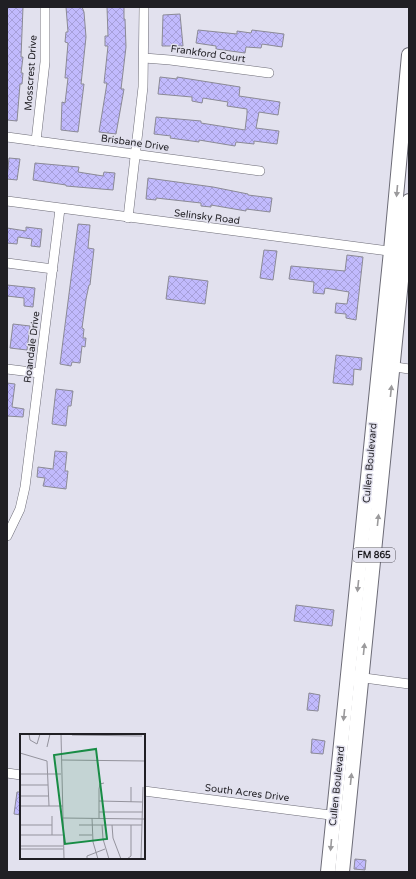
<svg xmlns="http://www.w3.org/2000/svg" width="416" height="879" font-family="'Varela Round',sans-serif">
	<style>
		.building { fill: url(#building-cross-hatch); stroke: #8b8a95 }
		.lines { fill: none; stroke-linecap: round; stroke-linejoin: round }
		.minor-casing { stroke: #6c6b76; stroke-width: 10 }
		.primary-casing { stroke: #6c6b76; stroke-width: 16 }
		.minor { stroke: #fff; stroke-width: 9 }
		.primary { stroke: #fff; stroke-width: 14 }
		.oneway { fill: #9b9a9c }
		.labels { text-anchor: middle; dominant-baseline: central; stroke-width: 3; stroke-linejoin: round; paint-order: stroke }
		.shield { fill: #e2e1ee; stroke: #5a5961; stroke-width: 1 }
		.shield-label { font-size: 9px; font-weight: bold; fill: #201f24 }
		.street-label { font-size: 10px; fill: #201f24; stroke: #e2e1ee }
		.inset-road { fill: none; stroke: #94939d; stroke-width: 1 }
		.view { fill: #188c45; fill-opacity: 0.15; stroke: #188c45; stroke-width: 2 }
		.inset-edge { fill: none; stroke: #201f24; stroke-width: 2 }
	</style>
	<defs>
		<pattern id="building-cross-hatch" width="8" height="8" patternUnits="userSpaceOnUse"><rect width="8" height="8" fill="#c1bafd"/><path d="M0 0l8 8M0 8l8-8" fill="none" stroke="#a69fd9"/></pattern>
	</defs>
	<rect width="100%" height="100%" fill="#e2e1ee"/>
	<!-- building -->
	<g class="building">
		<path d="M 7,7 L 23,7 L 21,57 L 23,57 L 21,73 L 23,73 L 22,84 L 20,84 L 17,121 L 7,120 Z"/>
		<path d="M 66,7 L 82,7 L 84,12 L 86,37 L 81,84 L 84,84 L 78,132 L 61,130 L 62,102 L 65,103 L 68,78 L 65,78 L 68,43 L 65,42 L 66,32 L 68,32 Z"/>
		<path d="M 107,7 L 124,7 L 124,19 L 125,19 L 126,47 L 121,89 L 124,89 L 116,134 L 99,132 L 107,83 L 104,83 L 108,46 L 105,46 L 105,36 L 108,36 Z"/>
		<path d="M 180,14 L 183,46 L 162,46 L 163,15 Z"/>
		<path d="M 198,30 L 237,34 L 237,31 L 251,33 L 252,30 L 284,34 L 282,47 L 262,44 L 261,48 L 246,47 L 245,53 L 216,49 L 216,46 L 196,43 Z"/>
		<path d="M 160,77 L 177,79 L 177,77 L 240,87 L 239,96 L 280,102 L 278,115 L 259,112 L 256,128 L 279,131 L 277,144 L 254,141 L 254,144 L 236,142 L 235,146 L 199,140 L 199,142 L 170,138 L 171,136 L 154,134 L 156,117 L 201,121 L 201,123 L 245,130 L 247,114 L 247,109 L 227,106 L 228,102 L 203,98 L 202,103 L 192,101 L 192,97 L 158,94 Z"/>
		<path d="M 9,158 L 20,159 L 17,180 L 7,179 Z"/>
		<path d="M 35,163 L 79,167 L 78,172 L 103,176 L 104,172 L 115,173 L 113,190 L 66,186 L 66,185 L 33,180 Z"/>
		<path d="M 148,178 L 213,187 L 248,194 L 248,195 L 272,198 L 270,212 L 246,209 L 246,211 L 211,205 L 211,207 L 201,206 L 201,203 L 156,198 L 156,200 L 146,199 Z"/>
		<path d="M 78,224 L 90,225 L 88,248 L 94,249 L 90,285 L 89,285 L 86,299 L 82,328 L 84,329 L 83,338 L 86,338 L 85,347 L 82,346 L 80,363 L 72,362 L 71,366 L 60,364 Z"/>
		<path d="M 26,227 L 42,229 L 40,247 L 31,246 L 32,239 L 18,237 L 17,244 L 7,243 L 7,228 L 26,231 Z"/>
		<path d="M 264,250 L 277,251 L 273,280 L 260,278 Z"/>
		<path d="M 347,255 L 363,257 L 356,320 L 346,318 L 346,314 L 335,313 L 336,303 L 347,304 L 349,292 L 325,288 L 324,294 L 313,293 L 314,282 L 289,279 L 291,266 L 345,271 Z"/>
		<path d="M 169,276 L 208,281 L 205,304 L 166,299 Z"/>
		<path d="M 7,285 L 35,288 L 33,307 L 24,306 L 24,298 L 7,296 Z"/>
		<path d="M 13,324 L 30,326 L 27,350 L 10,348 Z"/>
		<path d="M 336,355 L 362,358 L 361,370 L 354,369 L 353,385 L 333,383 Z"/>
		<path d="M 7,383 L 15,384 L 12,407 L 24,409 L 23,417 L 7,416 Z"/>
		<path d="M 56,389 L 73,391 L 71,406 L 68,406 L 66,426 L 52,424 Z"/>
		<path d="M 55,451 L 67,452 L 65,471 L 68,471 L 66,489 L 43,486 L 45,478 L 37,477 L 38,467 L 53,469 Z"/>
		<path d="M 296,605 L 334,610 L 332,626 L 294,621 Z"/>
		<path d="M 309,693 L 320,695 L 318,711 L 307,710 Z"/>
		<path d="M 312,739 L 325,741 L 323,754 L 311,753 Z"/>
		<path d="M 17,792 L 21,792 L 21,815 L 14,814 Z"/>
		<path d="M 355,859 L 366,860 L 365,870 L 354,869 Z"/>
	</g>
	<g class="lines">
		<!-- minor casing -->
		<g class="minor-casing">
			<g id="minor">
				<path d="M 144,58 L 170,60 L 269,73"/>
				<path d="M 7,137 L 260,171"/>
				<path d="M 36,141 L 45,62 L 45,7"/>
				<path d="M 7,201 L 396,252"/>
				<path d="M 128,218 L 143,87 L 144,7"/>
				<path d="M 7,263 L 53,269"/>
				<path d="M 389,366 L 409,369"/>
				<path d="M 7,369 L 39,373"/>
				<path d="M 7,536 L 20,509 L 25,487 L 60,209"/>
				<path d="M 357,677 L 409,684"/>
				<path d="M 7,773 L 21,775"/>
				<path d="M 144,791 L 338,816"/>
			</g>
		</g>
		<!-- primary casing -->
		<g class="primary-casing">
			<g id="primary">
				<path d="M 328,872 L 391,251 L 409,55"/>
				<path d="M 342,872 L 409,201"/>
			</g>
		</g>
		<!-- minor -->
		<use href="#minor" class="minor"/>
		<!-- primary -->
		<use href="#primary" class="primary"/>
	</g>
	<!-- one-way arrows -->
	<defs><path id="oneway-solid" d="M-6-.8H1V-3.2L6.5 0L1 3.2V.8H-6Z"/></defs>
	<g class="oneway">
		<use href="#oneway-solid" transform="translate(397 191) rotate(95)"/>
		<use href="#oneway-solid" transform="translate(391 391) rotate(-84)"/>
		<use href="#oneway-solid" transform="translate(378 520) rotate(-84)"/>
		<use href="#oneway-solid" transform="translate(358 586) rotate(96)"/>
		<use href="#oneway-solid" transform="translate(364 649) rotate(-84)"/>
		<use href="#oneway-solid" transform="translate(344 715) rotate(96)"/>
		<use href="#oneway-solid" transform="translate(351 779) rotate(-84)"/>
		<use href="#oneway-solid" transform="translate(331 845) rotate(95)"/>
	</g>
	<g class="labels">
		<!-- shield labels -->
		<rect class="shield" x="353" y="548" width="42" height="14" rx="3"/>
		<g class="shield-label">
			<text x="374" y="555">FM 865</text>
		</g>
		<!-- street labels -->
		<g class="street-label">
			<text transform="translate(208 54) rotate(8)">Frankford Court</text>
			<text transform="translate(31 73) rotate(-86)">Mosscrest Drive</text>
			<text transform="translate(135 143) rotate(8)">Brisbane Drive</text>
			<text transform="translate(207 217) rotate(7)">Selinsky Road</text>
			<text transform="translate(32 347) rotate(-83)">Roandale Drive</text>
			<text transform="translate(370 463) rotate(-85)">Cullen Boulevard</text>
			<text transform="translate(337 786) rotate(-84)">Cullen Boulevard</text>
			<text transform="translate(247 793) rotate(7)">South Acres Drive</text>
		</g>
	</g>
	<!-- overview -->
	<g transform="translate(20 734)">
		<rect width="125" height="125" fill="#e2e1ee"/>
		<path class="inset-road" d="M 9,0 L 10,6 L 17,10 L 20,0M 41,0 L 44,125M 52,1 L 122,2M 27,13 L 30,0M 0,19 L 27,27 L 29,72M 42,26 L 125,27M 0,40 L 41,40M 0,51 L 28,51M 111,53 L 111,68M 0,62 L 29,62M 79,67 L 123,68M 0,72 L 43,72M 79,78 L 123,78M 43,84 L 124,85M 72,84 L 73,108 L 78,125M 79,84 L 79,55 L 80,50 L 84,49M 0,91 L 32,91M 59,91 L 122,91M 82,91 L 83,105 L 89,125M 92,91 L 93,104 L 101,125M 0,101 L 43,101M 32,101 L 32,82M 59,101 L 72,101M 0,112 L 43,112M 0,115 L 43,115M 67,125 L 67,122 L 85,115M 107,125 L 111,122 L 111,91M 121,125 L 123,53"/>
		<path class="view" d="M 76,15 L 87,105 L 45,110 L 34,21 Z"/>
		<rect width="125" height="125" class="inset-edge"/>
	</g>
	<!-- border -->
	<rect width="416" height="879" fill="none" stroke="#201f24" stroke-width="16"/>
</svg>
